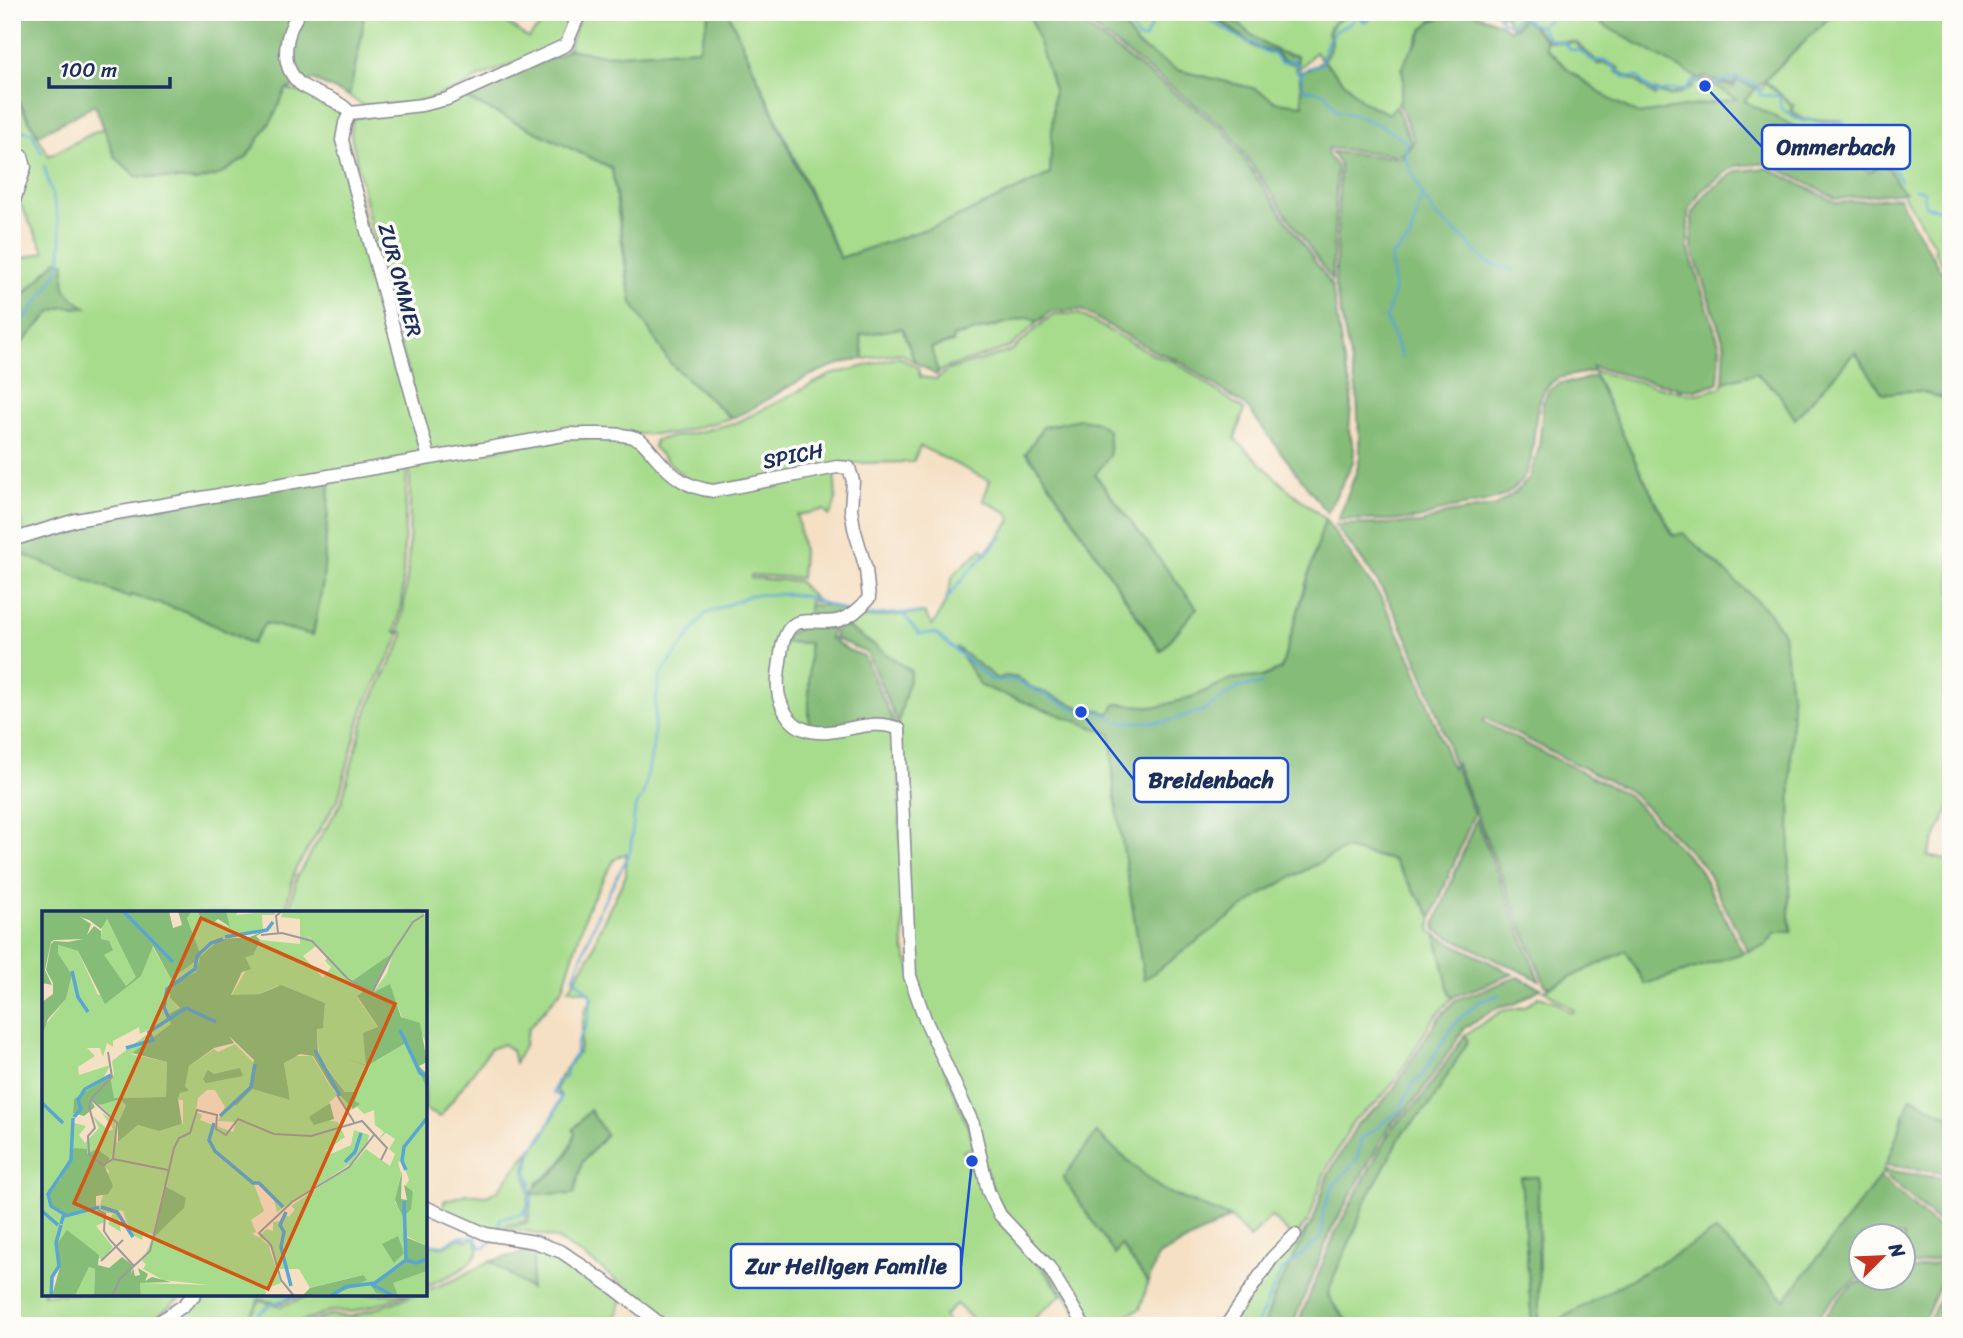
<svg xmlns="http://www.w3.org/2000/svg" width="1963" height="1338" font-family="Sriracha,sans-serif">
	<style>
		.green { fill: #a7dc8c; stroke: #618675; stroke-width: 2; fill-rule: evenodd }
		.forest { fill: #85bc78; stroke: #50766b; stroke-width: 2 }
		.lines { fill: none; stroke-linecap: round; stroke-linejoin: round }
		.stream { stroke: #59a6d2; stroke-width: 2.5 }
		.minor-casing { stroke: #888891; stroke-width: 15 }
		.minor { stroke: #fff; stroke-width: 12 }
		.labels { text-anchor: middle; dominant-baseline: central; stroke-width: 7; stroke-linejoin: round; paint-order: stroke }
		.street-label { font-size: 21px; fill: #1b2f5e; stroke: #fdfcf7 }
		.inset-river { fill: none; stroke: #59a6d2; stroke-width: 3.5 }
		.inset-road { fill: none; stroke: #9e999b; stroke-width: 2 }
		.view { fill: #d45514; fill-opacity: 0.15; stroke: #d45514; stroke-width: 3.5 }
		.inset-edge { fill: none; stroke: #1b2f5e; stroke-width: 3.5 }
		.leader { fill: none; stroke: #1d4ed8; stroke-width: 2.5 }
		.callout-dot { fill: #1d4ed8; stroke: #fdfcf7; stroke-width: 2.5 }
		.callout { fill: #fdfcf7; stroke: #1d4ed8; stroke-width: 2.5 }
		.callout-label { font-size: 23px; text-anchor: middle; font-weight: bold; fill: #1b2f5e }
	</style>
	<rect width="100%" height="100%" fill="#fdfcf7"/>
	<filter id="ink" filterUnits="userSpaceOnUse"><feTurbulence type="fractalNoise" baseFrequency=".0143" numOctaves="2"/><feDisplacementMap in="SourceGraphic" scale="14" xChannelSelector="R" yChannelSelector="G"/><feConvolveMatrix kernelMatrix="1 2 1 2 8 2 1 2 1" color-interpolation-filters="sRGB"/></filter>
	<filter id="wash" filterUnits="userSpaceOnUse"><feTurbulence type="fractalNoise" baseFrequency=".00686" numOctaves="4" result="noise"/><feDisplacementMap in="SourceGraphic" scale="28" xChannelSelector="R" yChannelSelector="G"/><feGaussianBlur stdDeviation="1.57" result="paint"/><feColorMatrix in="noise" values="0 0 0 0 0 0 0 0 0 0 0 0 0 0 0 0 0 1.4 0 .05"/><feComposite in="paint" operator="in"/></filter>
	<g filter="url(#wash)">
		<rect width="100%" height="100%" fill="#f5e0c4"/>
		<!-- green -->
		<g class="green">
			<path d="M 364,12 L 505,12 L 503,20 L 528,38 L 554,12 L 574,12 L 559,46 L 479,77 L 456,90 L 415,103 L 362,105 L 349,96 L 362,34 Z"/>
			<path d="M 582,12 L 710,12 L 699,49 L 605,55 L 568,49 Z"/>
			<path d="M 728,12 L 1029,12 L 1054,89 L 1050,174 L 947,222 L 840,258 Z"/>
			<path d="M 1100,12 L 1207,12 L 1255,48 L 1274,54 L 1283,62 L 1295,64 L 1295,70 L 1299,72 L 1304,106 L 1276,102 L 1256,89 L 1177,70 L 1137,45 L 1124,26 Z"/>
			<path d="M 1226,12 L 1374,12 L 1363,18 L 1355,13 C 1341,16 1332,19 1328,33 C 1333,43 1329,51 1321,59 L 1315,52 L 1299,69 L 1297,56 C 1269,54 1246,31 1226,12 Z"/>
			<path d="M 1378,12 L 1464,12 L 1450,15 L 1423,29 L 1402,69 L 1404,81 L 1399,103 L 1389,114 L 1363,102 L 1323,60 C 1330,53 1335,44 1330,33 C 1333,20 1343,18 1354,15 L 1363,20 Z"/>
			<path d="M 1495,12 L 1581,12 L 1699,79 L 1693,81 L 1691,86 L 1671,95 L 1655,90 L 1654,93 L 1652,93 L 1651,89 L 1619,71 L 1619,68 L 1605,61 L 1599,63 L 1576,42 L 1548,40 L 1522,15 L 1517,24 L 1511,27 L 1506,16 Z"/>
			<path d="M 1835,12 L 1951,12 L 1951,277 L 1934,250 L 1936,248 L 1903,194 L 1905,192 C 1892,182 1895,172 1883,163 L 1884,161 L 1881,157 L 1875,165 L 1861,155 L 1862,143 L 1859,141 L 1848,146 L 1841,146 L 1835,135 L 1840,129 L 1842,120 L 1803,119 L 1792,110 L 1794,106 L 1766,81 L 1758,87 Z"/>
			<path d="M 1545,39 L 1548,42 L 1575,43 L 1598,65 L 1605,63 L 1617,69 L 1616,72 L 1636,81 L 1655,96 L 1656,92 L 1671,97 L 1692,88 L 1695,83 L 1703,80 L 1738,99 L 1639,114 L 1611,100 L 1570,71 L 1546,48 Z"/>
			<path d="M 1766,83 L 1792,106 L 1790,111 L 1802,121 L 1820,120 L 1839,122 L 1832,135 L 1839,148 L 1847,149 L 1859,143 L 1858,156 L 1875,169 L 1870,173 L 1809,134 L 1743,101 L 1756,88 L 1761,90 Z"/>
			<path d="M 286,89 L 317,97 L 345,116 L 342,130 L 423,456 L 24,532 L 12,488 L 12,354 L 52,311 L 64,307 L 84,307 C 63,291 62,290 65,263 L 31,286 L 12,308 L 12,261 L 45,252 L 18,200 L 12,198 L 12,104 L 17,100 L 49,156 L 105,127 L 115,157 L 136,176 L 197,181 L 246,158 L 273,118 Z"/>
			<path d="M 463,97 L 612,168 L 628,287 L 641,317 L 670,363 L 731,418 L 672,434 L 611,434 L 429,455 L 379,263 L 351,135 L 352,122 L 355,118 Z"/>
			<path d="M 1053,314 L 1079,314 L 1156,356 L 1176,362 L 1244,410 L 1235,439 L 1283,485 L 1325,519 L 1281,669 L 1262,677 L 1231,679 L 1195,696 L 1158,707 L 1116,704 L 1108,714 L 1100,710 L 1081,708 L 1031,687 L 1018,678 L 1006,676 L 997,679 L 958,649 L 981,686 L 1111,733 L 1114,790 L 1144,979 L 1263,893 L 1344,849 L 1393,860 L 1432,917 L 1430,931 L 1436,935 L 1450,995 L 1453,997 L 1432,1020 L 1407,1062 L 1390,1087 L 1376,1103 L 1354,1120 L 1324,1174 L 1309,1220 L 1273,1262 L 1292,1236 L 1271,1216 L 1250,1238 L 1230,1217 L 1167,1192 L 1156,1185 L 1096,1133 L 1115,1254 L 1121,1245 L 1148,1283 L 1140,1309 L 1124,1316 L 1118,1326 L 1088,1326 L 1000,1208 L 914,977 L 898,724 L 911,671 L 839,621 L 859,615 L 861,618 L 924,613 L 932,625 L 934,624 L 946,601 L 953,575 L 981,549 L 986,552 L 1011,521 L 1008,513 L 983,500 L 990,481 L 920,446 L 913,462 L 855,463 L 719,488 L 687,480 L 654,448 L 655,440 L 699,432 L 738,422 L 830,375 L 899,357 L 918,368 L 920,377 L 936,379 L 948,370 L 1011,351 ZM 1026,454 L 1095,474 L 1196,608 L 1160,651 L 1038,467 Z"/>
			<path d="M 1029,317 L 1038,322 L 1010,347 L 946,368 L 938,373 L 931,348 L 953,342 L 951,338 Z"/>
			<path d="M 902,328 L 915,362 L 900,353 L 864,359 L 860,335 Z"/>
			<path d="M 1855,352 L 1883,394 C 1896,392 1911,389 1923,392 C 1933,394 1941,399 1951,399 L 1951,804 L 1927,856 L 1951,861 L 1951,1118 L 1911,1098 L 1883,1173 L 1785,1300 L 1539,1326 L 1538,1178 L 1521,1178 L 1532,1326 L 1352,1326 L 1333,1304 L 1328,1294 C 1336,1263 1356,1237 1363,1206 L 1403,1132 L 1430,1105 L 1467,1041 L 1465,1035 L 1502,1011 L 1524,1007 L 1540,996 L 1556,1002 L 1572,1013 L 1574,1010 L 1544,990 L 1626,951 L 1645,984 L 1765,946 L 1776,932 L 1792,932 L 1789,917 L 1674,536 L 1640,471 L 1593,371 L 1684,393 L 1697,394 L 1721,388 L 1723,382 L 1756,373 L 1778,392 Z"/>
			<path d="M 575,437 L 632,441 L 687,488 L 834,472 C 835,487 839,505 829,516 L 824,510 L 797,515 L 803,552 L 801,578 L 751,575 L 751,578 L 798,581 L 818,602 L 809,601 L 809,624 L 782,642 L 809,643 L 809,729 L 876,725 L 897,733 L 904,949 L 940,1057 L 975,1146 L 963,1151 L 971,1170 L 979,1167 L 1023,1244 L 1062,1294 L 1029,1323 L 1031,1326 L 980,1326 L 956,1304 L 944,1316 L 947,1322 L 944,1326 L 674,1326 L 597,1265 L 557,1239 L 525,1231 L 496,1231 L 528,1223 L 532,1194 L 527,1170 L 532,1151 L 554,1116 L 561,1096 L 556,1090 L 560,1077 L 579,1051 L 585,1010 L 592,999 L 589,992 L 569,989 L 592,952 L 599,930 L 626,875 L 626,853 L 614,860 L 588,907 L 563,988 L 528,1029 L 524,1046 L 515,1063 L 512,1050 L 503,1044 L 490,1049 L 440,1117 L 425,1110 L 425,913 L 289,913 L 297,876 L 341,803 L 367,709 L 403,639 L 403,632 L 399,633 L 399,638 L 363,708 L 338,799 L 295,870 L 285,913 L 44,913 L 44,1294 L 185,1294 L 145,1326 L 12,1326 L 12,550 L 129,597 L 130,594 L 187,612 L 252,644 L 265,623 L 313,635 L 323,582 L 330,477 L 407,463 L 402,602 L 395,632 L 399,632 C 411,577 410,520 410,463 ZM 575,1133 L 606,1135 L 582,1162 L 574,1193 L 537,1183 C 557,1171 569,1156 575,1133 Z"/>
			<path d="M 530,1150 L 525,1171 L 529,1192 L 526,1221 L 492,1229 L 443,1212 L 444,1201 L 466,1194 L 487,1196 L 498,1190 Z"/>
			<path d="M 1308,1228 L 1273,1299 L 1264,1326 L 1229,1326 L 1261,1282 Z"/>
			<path d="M 475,1237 L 479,1250 C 467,1273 446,1276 425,1287 L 425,1245 L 444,1246 L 459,1238 L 468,1241 Z"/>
			<path d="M 535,1254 L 589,1275 L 622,1299 L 614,1326 L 295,1326 L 331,1315 L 351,1317 L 418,1294 L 425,1294 L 425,1291 L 454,1280 L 491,1261 L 530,1289 Z"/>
			<path d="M 202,1294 L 305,1294 L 280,1303 L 258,1299 C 257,1308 246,1323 237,1326 L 162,1326 Z"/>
			<path d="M 314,1294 L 410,1294 L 352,1312 L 331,1311 L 288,1326 L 244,1326 L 260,1301 L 281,1306 Z"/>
		</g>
		<!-- forest -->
		<g class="forest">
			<path d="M 12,12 L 364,12 L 362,34 L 349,96 L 313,80 L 286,89 L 273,118 L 246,158 L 221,174 L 197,181 L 136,176 L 115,157 L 95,105 L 38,135 L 18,100 L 12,104 Z"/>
			<path d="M 710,12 L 728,12 L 803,181 L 840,258 L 947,222 L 1050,174 L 1054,89 L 1029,12 L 1066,12 L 1224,130 L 1332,286 L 1343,357 L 1352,392 L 1349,431 L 1354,449 L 1353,463 L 1327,513 L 1247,407 L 1178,360 L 1156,352 L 1081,310 L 1051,311 L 1038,322 L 1028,317 L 952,337 L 954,341 L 931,348 L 938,373 L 936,375 L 915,362 L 902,328 L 860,335 L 864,359 C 838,362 813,373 790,386 C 771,396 753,411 731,418 L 670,363 L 632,303 L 612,168 L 463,97 L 495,80 L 560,55 L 568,49 L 605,55 L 699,49 Z"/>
			<path d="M 1072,12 L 1100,12 L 1124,26 L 1137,45 L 1177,70 L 1256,89 L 1276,102 L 1303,105 L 1299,72 L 1308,70 L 1323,60 L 1363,102 L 1389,114 L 1396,106 L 1411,142 L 1402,155 L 1328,148 L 1327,154 L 1337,167 L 1332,280 L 1226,128 Z"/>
			<path d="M 1210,12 L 1226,12 C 1246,31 1269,54 1297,56 L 1297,62 L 1283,60 L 1276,53 L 1256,47 Z"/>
			<path d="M 1471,12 L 1499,23 L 1510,30 L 1518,26 L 1523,18 L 1545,39 L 1546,48 L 1570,71 L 1611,100 L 1639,114 L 1737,99 L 1703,80 L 1734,87 L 1737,80 L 1756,88 L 1744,101 L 1809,134 L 1870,172 L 1883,163 C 1895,172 1892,182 1905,192 L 1837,199 L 1768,163 L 1734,166 L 1700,192 L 1688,213 L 1688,248 L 1720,346 L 1718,383 L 1696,390 L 1683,389 L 1592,367 L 1593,371 C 1582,374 1567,375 1557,379 C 1526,394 1541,450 1524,477 C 1506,506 1471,502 1443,510 C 1434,513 1426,518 1418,519 C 1391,521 1364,519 1338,520 L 1357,470 L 1360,457 L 1357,393 L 1335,285 L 1340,165 L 1331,152 L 1403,158 L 1414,141 L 1399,103 L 1404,81 L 1402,69 L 1408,55 L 1419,40 L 1423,29 L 1431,21 L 1450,15 Z"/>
			<path d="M 1581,12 L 1835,12 L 1758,87 L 1736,77 L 1733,85 L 1705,77 L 1699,79 Z"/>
			<path d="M 1768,168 L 1837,203 L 1899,197 L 1911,221 L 1951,287 L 1951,399 C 1941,399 1933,394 1923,392 C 1911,389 1896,392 1883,394 L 1855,352 L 1795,419 L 1778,392 L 1756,373 L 1723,382 L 1725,346 L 1692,249 L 1692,215 L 1704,195 L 1736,171 Z"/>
			<path d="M 57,260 L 65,263 C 62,291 64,291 86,308 L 64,307 L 52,311 L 12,354 L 12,308 Z"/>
			<path d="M 1595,376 L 1640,471 L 1673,536 L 1683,533 L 1768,611 L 1783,633 L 1792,700 L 1789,917 L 1792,932 L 1776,932 L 1765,946 L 1748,951 L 1704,866 L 1631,792 L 1485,718 L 1483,722 L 1628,795 L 1699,868 L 1743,953 L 1645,984 L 1626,951 L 1550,987 L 1545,985 L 1456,763 L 1455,766 L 1474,814 L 1432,917 L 1393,860 L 1344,849 L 1263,893 L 1144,980 L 1114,790 L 1111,734 L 981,686 L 956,647 L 997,679 L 1006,676 L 1019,678 L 1031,687 L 1081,708 L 1100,710 L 1108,714 L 1116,704 L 1158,707 L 1195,696 L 1231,679 L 1262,677 L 1281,669 L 1325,519 L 1383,601 L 1413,663 L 1452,769 L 1454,765 C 1435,704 1413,641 1380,586 C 1367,565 1350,545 1335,525 L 1422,523 L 1446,514 L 1495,506 L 1516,492 L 1529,479 L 1539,448 L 1543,403 L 1549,390 L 1560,383 L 1575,382 Z"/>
			<path d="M 1079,419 L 1095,421 L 1108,430 L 1110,455 L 1095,475 L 1197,608 L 1161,651 L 1038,467 L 1026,453 L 1043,427 Z"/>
			<path d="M 330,477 L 323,582 L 313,635 L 265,623 L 252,644 L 187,612 L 131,595 L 129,598 L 12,550 L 12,543 L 26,538 L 171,505 Z"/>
			<path d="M 809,605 L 829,605 L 849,614 L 836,618 L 830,638 L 848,650 L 864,656 L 895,725 L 809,729 L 809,643 L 781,642 L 785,636 L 809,623 Z"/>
			<path d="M 838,621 L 911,671 L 898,724 L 867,653 L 834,638 Z"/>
			<path d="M 1476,819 L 1539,980 L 1435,930 L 1436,921 Z"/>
			<path d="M 1436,935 L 1513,974 L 1453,997 L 1450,995 Z"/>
			<path d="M 1518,977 L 1541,988 L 1517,1003 L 1500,1006 L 1463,1029 L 1463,1031 L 1417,1098 L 1389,1126 L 1332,1229 L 1292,1326 L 1264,1326 L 1273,1299 L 1308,1228 L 1313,1222 L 1327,1177 L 1358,1123 L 1378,1107 L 1393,1090 L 1437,1020 L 1455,1000 Z"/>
			<path d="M 1465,1035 L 1468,1041 L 1430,1105 L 1403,1132 L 1363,1206 C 1356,1237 1336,1263 1328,1295 L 1333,1304 L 1352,1326 L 1297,1326 L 1336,1231 L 1392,1127 L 1420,1100 Z"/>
			<path d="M 1911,1097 L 1951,1118 L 1951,1174 L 1886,1165 Z"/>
			<path d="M 590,1110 L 606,1135 L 582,1162 L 574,1194 L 532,1194 C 540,1177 546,1181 556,1170 C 566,1159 572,1147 575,1133 L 573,1130 Z"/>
			<path d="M 1096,1133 L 1157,1186 L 1167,1192 L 1230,1218 L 1158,1256 L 1148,1283 L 1121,1245 L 1115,1255 L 1063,1178 Z"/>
			<path d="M 1884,1170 L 1951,1179 L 1951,1233 L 1883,1173 Z"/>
			<path d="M 1521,1177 L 1538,1177 L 1539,1326 L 1532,1326 Z"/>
			<path d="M 1880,1177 L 1951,1239 L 1951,1255 L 1904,1268 L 1904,1236 L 1862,1236 L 1861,1277 L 1841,1290 L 1810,1326 L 1548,1326 L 1716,1231 L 1785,1300 Z"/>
			<path d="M 527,1252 L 535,1254 L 530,1289 L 491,1261 Z"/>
			<path d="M 1951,1259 L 1922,1326 L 1818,1326 L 1843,1293 L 1852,1286 L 1866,1279 L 1904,1278 L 1904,1272 Z"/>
			<path d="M 1951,1274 L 1951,1326 L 1927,1326 Z"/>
		</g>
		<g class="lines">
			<!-- stream -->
			<g class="stream">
				<path d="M 1111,12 L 1130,23 L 1138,39 L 1145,39 L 1157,13 L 1167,12"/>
				<path d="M 1208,12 L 1208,19 L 1243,40 L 1253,43 L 1262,51 L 1272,53 L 1281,63 L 1295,60 L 1297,72 L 1301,74 L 1308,68 L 1322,64 C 1322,47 1333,27 1350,24 L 1357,16 L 1360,16 L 1363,22 L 1369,21 L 1374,12"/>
				<path d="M 1496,12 L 1503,22 L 1512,23 L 1518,17 L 1528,20 L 1529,23 L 1540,26 L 1548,37 L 1556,42 L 1562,41 L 1571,50 L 1578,50 L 1594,61 L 1605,60 L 1625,77 L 1638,77 C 1659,105 1659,84 1684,91 L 1692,81 L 1705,86 L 1734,78 L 1757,85 L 1760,95 L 1779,96 L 1781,108 L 1796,119 L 1833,124 L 1843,121 L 1851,136 L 1866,137 L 1875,150 L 1886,157 L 1901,181"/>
				<path d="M 1540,26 L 1559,12"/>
				<path d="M 1301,74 L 1304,89 L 1325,93 L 1337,111 C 1355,113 1394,130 1407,143 L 1405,158 L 1422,194 L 1410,239 L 1391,257 L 1394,292 L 1386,318 L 1402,358"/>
				<path d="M 12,115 L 21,130 L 32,133 L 42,154"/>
				<path d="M 1915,189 L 1924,191 L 1925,206 L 1943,210 L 1941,234 L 1951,247"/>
				<path d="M 1422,194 L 1436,216 L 1466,241 L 1486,262 L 1513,270"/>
				<path d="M 12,332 L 17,329 C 30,311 47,293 56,274 C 70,245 52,195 44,166"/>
				<path d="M 945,601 L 969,571 L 1003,536"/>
				<path d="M 902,613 L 920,613"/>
				<path d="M 861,616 L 902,613 L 919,634 L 935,633 L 991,680 L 1014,680 L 1081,712 L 1100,712 L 1119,722 L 1165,722 L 1204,710 L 1240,687 L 1261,684"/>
				<path d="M 522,1214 L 531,1214"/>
				<path d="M 498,1227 L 501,1218 L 522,1214 L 532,1200 L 528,1191 L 532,1182 L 526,1172 L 531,1149 L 542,1139 L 561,1097 L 553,1093 L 557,1081 L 565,1077 L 569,1063 L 576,1054 C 576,1038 580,1039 586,1026 C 590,1016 590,1006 591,996 L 574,977 L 599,911 L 630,852 L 635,808 L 643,795 L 653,747 L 656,700 L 660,676 L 705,614 L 751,595 L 788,594 L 807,597 L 846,611"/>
				<path d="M 425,1244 L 444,1245 L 460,1236 L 476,1238 L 481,1247 L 485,1248 L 493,1239"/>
				<path d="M 242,1326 L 272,1304 L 300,1294"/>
				<path d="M 1256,1326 L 1281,1272 L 1321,1238 L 1323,1210 L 1334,1185 L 1357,1160 L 1361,1139 L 1399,1111 L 1413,1084 L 1422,1076 L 1454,1024 L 1478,1002 L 1499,995"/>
			</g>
		</g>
	</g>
	<g filter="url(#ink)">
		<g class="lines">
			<!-- minor casing -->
			<g class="minor-casing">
				<g id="minor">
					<path d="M 299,12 C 286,33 278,63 299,83 C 315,96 337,97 350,113"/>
					<path d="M 350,113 L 345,123 L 342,140 L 429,458"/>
					<path d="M 350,113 L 422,105 L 447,99 L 566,45 L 580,12"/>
					<path d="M 12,207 L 25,167 L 22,156"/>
					<path d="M 12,540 L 76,520 L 569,434 C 587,435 625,431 640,440 C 645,443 650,451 655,456 C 672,476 687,488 714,491 L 837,467 L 849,468 L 853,481 L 851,509 L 854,528 L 866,569 L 869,598 C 861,608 852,616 840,620 C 812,628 787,605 781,654 C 779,669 776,682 779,697 C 783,711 790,724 804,729 C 833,741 867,715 899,729 L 910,976 L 925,1019 L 973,1124 L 988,1191 L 1000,1215 L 1049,1267 L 1084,1326"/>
					<path d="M 425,1207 L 486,1234 L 535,1242 L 562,1252 L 614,1288 L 663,1326"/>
					<path d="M 153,1326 L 183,1306 L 195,1294"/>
					<path d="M 1226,1326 L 1272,1258 L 1295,1235"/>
				</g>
			</g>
			<!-- minor -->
			<use href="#minor" class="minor"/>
		</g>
	</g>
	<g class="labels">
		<!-- street labels -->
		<g class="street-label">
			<text transform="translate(400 280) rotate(75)">ZUR OMMER</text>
			<text transform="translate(793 456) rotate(-11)">SPICH</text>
		</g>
	</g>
	<!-- overview -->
	<g transform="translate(42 911)">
		<rect width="385" height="385" fill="#f5e0c4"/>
		<path d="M 150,0 L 187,16 L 184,0 L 196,0 L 194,4 L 233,0 L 233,4 L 220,4 L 221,19 L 178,28 L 159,45 L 145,7 ZM 241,0 L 381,0 L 385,9 L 385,133 L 373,111 L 360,106 L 347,74 L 331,82 L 345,62 L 351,42 L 310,70 L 306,69 L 322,79 L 315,86 L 336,117 L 334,150 L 364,132 L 385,178 L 385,335 L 364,325 L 365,349 L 330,376 L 348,385 L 279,385 L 295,383 L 324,369 L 320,364 L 268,377 L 257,358 L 236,358 L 231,339 L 217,325 L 225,318 L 231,320 L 231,311 L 240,310 L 242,303 L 247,306 L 253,298 L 249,295 L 312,252 L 324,238 L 348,255 L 353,243 L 347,238 L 353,228 L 344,222 L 336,229 L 342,221 L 333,214 L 332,199 L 322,203 L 314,195 L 318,193 L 313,191 L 312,181 L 303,181 L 277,146 L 275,117 L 281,116 L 283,92 L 235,75 L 218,83 L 189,85 L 204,59 L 203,45 L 211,44 L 218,29 L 258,33 L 258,8 L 239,6 ZM 265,24 L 286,45 L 283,50 L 289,56 L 281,67 L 261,45 L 274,35 ZM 360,250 L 367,269 L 363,275 L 372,280 L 360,300 L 353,291 L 359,262 L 356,251 ZM 64,7 L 95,66 L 84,75 L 99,65 L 110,35 L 129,68 L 159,46 L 155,61 L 133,72 L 128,80 L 128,87 L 138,98 L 125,104 L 132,109 L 129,113 L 89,143 L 125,151 L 124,186 L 77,187 L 84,193 L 76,212 L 58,194 L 70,187 L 67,170 L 72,164 L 70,150 L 121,111 L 98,123 L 97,116 L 71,130 L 71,136 L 65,132 L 61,146 L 58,137 L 45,137 L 53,145 L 36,156 L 37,164 L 68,154 L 58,174 L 32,189 L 31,201 L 35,203 L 28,211 L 44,215 L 37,224 L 43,232 L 57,217 L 51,205 L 67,220 L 71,218 L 60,202 L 73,211 L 75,232 L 96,214 L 117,220 L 141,213 L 141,189 L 136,189 L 138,182 L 147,180 L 142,176 L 147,155 L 172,138 L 176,141 L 193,133 L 212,152 L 207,177 L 190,193 L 210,178 L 248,189 L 242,152 L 247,145 L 270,145 L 288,175 L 311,198 L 304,200 L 295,184 L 279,200 L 285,209 L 296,211 L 303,226 L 284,240 L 289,243 L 309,234 L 312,219 L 327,224 L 325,234 L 311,251 L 235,301 L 231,286 L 215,270 L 212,273 L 222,300 L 209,309 L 214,321 L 210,323 L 225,330 L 239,372 L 223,378 L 224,385 L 99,385 L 98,372 L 167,374 L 121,369 L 101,358 L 104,353 L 100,350 L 111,327 L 144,288 L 122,274 L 111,323 L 102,321 L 100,329 L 89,323 L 81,300 L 75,299 L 79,321 L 66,313 L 71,302 L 62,302 L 62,311 L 54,315 L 71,336 L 60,349 L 25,320 L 15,335 L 18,356 L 11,366 L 10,385 L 0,385 L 0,118 L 24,88 L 30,64 L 16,42 L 16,34 L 36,40 L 56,84 L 83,75 L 61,43 L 66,36 L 59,28 L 60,12 ZM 165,179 L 173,179 L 183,196 L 176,210 L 194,211 L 191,221 L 158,209 L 160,204 L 154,201 L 156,187 ZM 75,236 L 63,256 L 67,260 L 58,295 L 20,301 L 9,295 L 8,279 L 36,238 L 45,238 L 45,244 L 60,241 L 68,247 ZM 47,356 L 53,358 L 52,385 L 33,385 ZM 385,360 L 385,385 L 355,385 L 350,372 Z" fill="#a7dc8c" fill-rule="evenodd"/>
		<path d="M 0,0 L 127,0 L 131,17 L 140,14 L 136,0 L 150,0 L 145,7 L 159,45 L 178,28 L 208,26 L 232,16 L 214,25 L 218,29 L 215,36 L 211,44 L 203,46 L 209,58 L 200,61 L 189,84 L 218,83 L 239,74 L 283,92 L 281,117 L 275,118 L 276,146 L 303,181 L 316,181 L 313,190 L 318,193 L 311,198 L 289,175 L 271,145 L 258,143 L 242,152 L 248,189 L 210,178 L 195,194 L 188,195 L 207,177 L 212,149 L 187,125 L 192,132 L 172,137 L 147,155 L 143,175 L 147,180 L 138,182 L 136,188 L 140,213 L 117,220 L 96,214 L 76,231 L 76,212 L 84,194 L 78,188 L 58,194 L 49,189 L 53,196 L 42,205 L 31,202 L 32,188 L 68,165 L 72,187 L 124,186 L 125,151 L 90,142 L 129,113 L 125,104 L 138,97 L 128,87 L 128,80 L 133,72 L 154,61 L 158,47 L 129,68 L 111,35 L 99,65 L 63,93 L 36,40 L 16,34 L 16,42 L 30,64 L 24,88 L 6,108 L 1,122 L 0,91 L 11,83 L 11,72 L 4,59 L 9,33 L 12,30 L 26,31 L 41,28 L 12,29 L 9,31 L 3,59 L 10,74 L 0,72 ZM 38,6 L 47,9 L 59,18 L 65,8 L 94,66 L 84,75 L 62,44 L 71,39 L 67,30 L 59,28 L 59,20 L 52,15 L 45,24 L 49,13 ZM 154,0 L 184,0 L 188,16 L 176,8 L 171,12 L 161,8 ZM 349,43 L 330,82 L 348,73 L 359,106 L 378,112 L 385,151 L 377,155 L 385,163 L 385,178 L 364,132 L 325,155 L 301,147 L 324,154 L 321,122 L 336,116 L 315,85 L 323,79 L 310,70 ZM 198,157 L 201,165 L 164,172 L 161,168 L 166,159 L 172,163 ZM 288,192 L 292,208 L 272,214 L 267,206 ZM 32,237 L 45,238 L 45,243 L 55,238 L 68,247 L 63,256 L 71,275 L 66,283 L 54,285 L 54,295 L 23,304 L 9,295 L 6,279 L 18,269 ZM 360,260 L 359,288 L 365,289 L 362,274 L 371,280 L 369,298 L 361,306 L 353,289 ZM 123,275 L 144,287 L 142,297 L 111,327 ZM 25,319 L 57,344 L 56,354 L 67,357 L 80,346 L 90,354 L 89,364 L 91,357 L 93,365 L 98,364 L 96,357 L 106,363 L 103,370 L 110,366 L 129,371 L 98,372 L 99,385 L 52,385 L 53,358 L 47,356 L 33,385 L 10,385 L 18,356 L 15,333 ZM 356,325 L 362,342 L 352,352 L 340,333 ZM 361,325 L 385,335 L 385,360 L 351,372 L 356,385 L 334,382 L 328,373 L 365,349 ZM 321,364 L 325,369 L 295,383 L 261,384 L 268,377 Z" fill="#85bc78" fill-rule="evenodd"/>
		<path class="inset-river" d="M 81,0 L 131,51M 183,26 L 225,19 L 231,11M 30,60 L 36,86 L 46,101M 127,108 L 144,97 L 174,111M 358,119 L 378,162 L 385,166 L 385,175M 84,137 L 111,129 L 107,121 L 127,108 L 122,96 L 125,78 L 153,58 L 155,45 L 169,32 L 181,28M 273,139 L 298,185M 0,192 L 21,212M 178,205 L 209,176 L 213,153M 32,206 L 39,198 L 36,189 L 43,178 L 69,164M 172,212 L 167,229 L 173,240 L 211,272 L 217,272 L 241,296M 303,251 L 313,241 L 319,222M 364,259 L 360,250 L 362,236 L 385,207M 59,296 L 75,301 L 91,326M 0,300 L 16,314M 244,301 L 238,314 L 242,321 L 239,336 L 249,375M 23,305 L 57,296M 19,313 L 22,303 L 9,295 L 6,283 L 29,249 L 31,207M 364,349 L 374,352 L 385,348M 329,373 L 350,384M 9,385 L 10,366 L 17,355 L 14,332 L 19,314M 289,385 L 303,376 L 333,372 L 364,349 L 362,290"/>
		<path class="inset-road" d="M 236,22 L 234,5 L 240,0M 219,24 L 240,22 L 270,30 L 306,68 L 330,82 L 351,41 L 371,11 L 382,4M 295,184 L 312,211M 49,188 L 75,212 L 71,248 L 61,254 L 47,243 L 46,225 L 53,217 L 47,196 L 49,188 L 70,166 L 66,141M 71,248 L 126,259M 56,299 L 63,303 L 62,320 L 68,329 L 92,355M 59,350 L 81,329M 70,385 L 78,368 L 108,340 L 132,237 L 137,227 L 148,222 L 155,199 L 175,204 L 174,218 L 184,224 L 196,208 L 232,223 L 269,225 L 320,210 L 345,237 L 339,249M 252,385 L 239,369 L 229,334 L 217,322 L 250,291 L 307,256 L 332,224"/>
		<path class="view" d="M 159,7 L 353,93 L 226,378 L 32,292 Z"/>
		<rect width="385" height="385" class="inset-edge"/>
	</g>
	<!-- callouts -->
	<path class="leader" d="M1705 86L1762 147M1081 712L1134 780M972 1161L961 1266"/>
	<g class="callout-dot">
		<circle cx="1705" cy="86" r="7"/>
		<circle cx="1081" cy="712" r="7"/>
		<circle cx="972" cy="1161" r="7"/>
	</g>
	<g class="callout">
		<rect x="1762" y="125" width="148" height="44" rx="7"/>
		<rect x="1134" y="758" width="154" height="44" rx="7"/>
		<rect x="731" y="1244" width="230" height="44" rx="7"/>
	</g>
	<g class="callout-label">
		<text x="1836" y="155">Ommerbach</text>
		<text x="1211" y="788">Breidenbach</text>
		<text x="846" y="1274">Zur Heiligen Familie</text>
	</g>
	<!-- margin -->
	<rect width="1963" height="1338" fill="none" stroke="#fdfcf7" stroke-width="42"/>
	<!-- north arrow -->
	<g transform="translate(1882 1257) rotate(66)"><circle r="33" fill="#fdfcf7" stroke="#a3aaba" stroke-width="2"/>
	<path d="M0-5L12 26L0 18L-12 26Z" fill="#c8321e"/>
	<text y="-10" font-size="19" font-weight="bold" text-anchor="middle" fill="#1b2f5e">N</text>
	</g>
	<!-- scale -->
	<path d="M49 77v10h121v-10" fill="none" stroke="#1b2f5e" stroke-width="3.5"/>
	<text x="60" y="77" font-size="21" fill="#1b2f5e" stroke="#fdfcf7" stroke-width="5" paint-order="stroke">100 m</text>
</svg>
